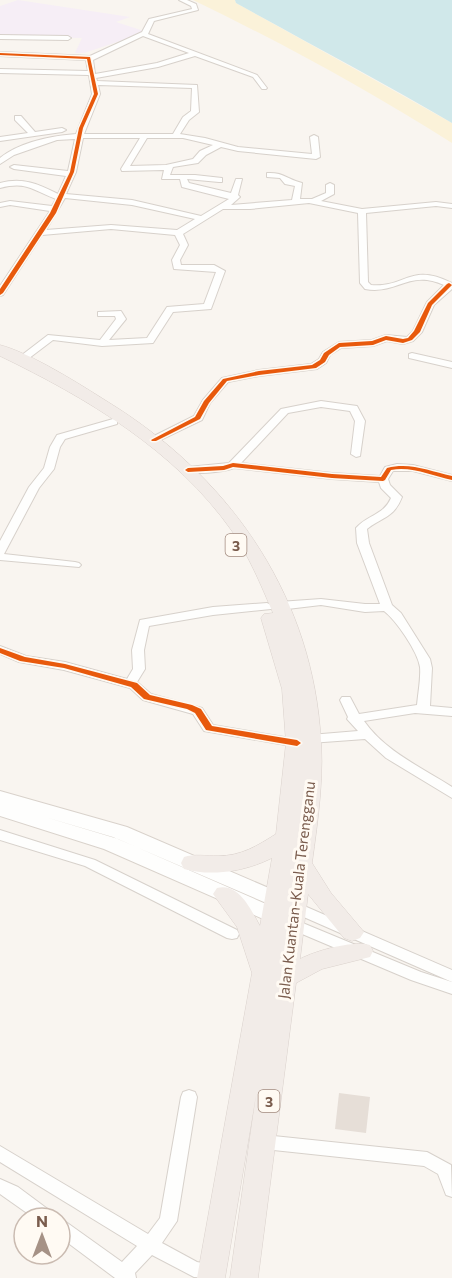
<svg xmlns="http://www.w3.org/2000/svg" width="452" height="1278" font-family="Commissioner,sans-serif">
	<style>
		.education { fill: #f6eef6 }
		.sand { fill: #fbf2d9 }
		.water { fill: #d0e8ea }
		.building { fill: #e6ded7 }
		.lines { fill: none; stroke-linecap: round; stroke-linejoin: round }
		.minor-casing { stroke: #d7d1cb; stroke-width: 2 }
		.secondary-casing { stroke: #d9d2cb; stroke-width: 2 }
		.trunk-casing { stroke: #dad1cc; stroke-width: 1 }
		.minor { fill: #fefefd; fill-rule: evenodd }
		.secondary { fill: #fefefd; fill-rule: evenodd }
		.trunk { fill: #f2ece8; fill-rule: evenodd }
		.cycleway-casing { stroke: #fffaf3; stroke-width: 3 }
		.cycleway { fill: #e8590c; fill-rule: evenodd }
		.labels { text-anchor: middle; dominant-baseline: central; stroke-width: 6; stroke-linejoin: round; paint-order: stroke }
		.shield { fill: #fffaf3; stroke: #a28b7f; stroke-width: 1.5 }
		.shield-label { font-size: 14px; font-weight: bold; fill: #7a5c4d }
		.street-label { font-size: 15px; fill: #7a5c4d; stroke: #fffaf3 }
	</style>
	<rect width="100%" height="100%" fill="#f9f5f0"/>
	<!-- education -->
	<path class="education" d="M 18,0 L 130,17 L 116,22 L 147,32 L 84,53 L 75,53 L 82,38 L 0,36 L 0,6 Z"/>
	<!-- sand -->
	<path class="sand" d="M 193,0 L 235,0 L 236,3 L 452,123 L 452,143 C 368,90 282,43 193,0 Z"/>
	<!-- water -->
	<path class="water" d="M 235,0 L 452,0 L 452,123 C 381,81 308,43 236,3 Z"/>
	<!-- building -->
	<path class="building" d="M 339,1093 L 370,1097 L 366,1133 L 335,1129 Z"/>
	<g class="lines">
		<!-- minor casing -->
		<g class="minor-casing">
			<g id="minor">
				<path d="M 179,0 L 187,0 L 196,4 L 198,10 L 154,21 L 148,34 L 257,75 L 267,88 L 266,89 L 262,89 L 253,77 L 195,56 L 158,67 L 96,78 L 97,81 L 197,85 L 199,112 L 189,120 L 180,134 L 205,138 L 238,147 L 312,154 L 310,137 L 314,135 L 318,137 L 320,157 L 316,159 L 238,151 L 221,147 L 206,155 L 198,163 L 173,167 L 170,175 L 195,175 L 222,178 L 222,182 L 219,182 L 187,179 L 189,183 L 231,193 L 236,179 L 242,179 L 238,195 L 240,197 L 231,205 L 292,200 L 295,186 L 285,184 L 280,178 L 267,177 L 267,173 C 283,172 287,179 302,183 L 300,199 L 312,199 L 326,193 L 326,185 L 330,183 L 334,185 L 334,194 L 321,201 L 362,209 L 436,202 L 452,204 L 452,208 L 436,206 L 366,213 L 368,282 L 371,285 C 406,288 410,262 452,283 L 452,289 L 434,305 L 422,332 L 413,341 L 403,344 L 387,341 L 373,346 L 341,348 L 330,355 L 326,363 L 317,369 L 259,376 L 228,382 L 210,403 L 202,420 L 154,443 L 149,440 L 150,438 L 194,416 L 203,400 L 222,378 L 259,370 L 311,364 L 319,359 L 323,352 L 339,342 L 372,340 L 386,335 L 407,337 L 413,331 L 427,302 L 444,285 C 409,269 397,295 365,289 L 360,283 L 358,213 L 309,203 L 250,209 L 223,209 L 183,234 L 188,245 L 180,260 L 181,265 L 214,265 L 225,271 L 211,309 L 173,312 L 153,343 L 102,346 L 53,340 L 24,362 L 18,362 L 18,358 L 48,335 L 100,340 L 116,319 L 115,316 L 98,316 L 98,312 L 121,311 L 126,319 L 109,340 L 147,338 L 167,307 L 204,304 L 216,272 L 174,269 L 172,260 L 180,245 L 175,235 L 111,229 L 42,235 L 3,295 L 0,296 L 0,286 L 50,211 L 10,205 L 0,207 L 0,203 L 10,201 L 52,206 L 56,199 C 32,190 27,181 0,188 L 0,183 C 23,177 38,184 58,194 L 66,176 L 14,169 L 10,167 L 14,165 L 68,171 L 75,139 L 57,140 L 14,155 L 0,164 L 0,158 C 20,142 51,136 76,134 L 92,94 L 89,75 L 0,73 L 0,69 L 88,71 L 86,60 L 0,56 L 0,52 L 90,56 L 142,32 L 149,19 L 192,9 L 191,6 ZM 143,36 L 189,53 L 157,63 L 95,74 L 93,60 ZM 98,85 L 192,88 L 191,111 L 183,117 L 173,134 L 84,134 L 100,94 ZM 83,138 L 140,138 L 121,169 L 122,171 L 164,170 L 162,179 L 180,179 L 182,187 L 229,199 L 201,216 L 132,200 L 66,194 L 76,172 ZM 147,138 L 183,138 L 213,145 L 200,151 L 193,159 L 166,165 L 130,166 ZM 65,198 L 132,205 L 195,219 L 177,230 L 111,225 L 46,230 Z"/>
				<path d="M 0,35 L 68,36 L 71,38 L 68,40 L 0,39 Z"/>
				<path d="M 15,116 L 21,116 L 35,132 L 62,128 L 66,130 L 62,132 L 0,141 L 0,137 L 28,133 L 15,120 Z"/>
				<path d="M 412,353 L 452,362 L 452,368 L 409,358 L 409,354 Z"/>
				<path d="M 321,401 L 357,406 L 365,421 L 360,456 L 356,457 L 351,454 L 355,421 L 350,411 L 321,407 L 288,413 L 241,463 L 332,473 L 380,476 L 385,467 L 397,464 L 413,465 L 452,475 L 452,481 L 413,471 L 393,471 L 388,479 L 390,485 L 402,497 C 394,518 382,517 367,529 L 369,543 L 392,605 L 401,613 L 430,659 L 432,668 L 430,706 L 452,708 L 452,716 L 415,713 L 364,721 C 386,752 421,767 452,787 L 452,798 L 386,758 L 365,739 L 310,743 L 304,739 L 310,735 L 358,731 L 347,719 L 348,717 L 340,700 L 342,697 L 350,697 L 359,714 L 417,705 C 418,693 421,679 420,667 C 418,652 396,620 384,611 L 365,612 L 321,605 L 279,610 L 273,606 L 279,602 L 321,599 L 365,604 L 380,604 L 357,543 L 356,528 C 367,515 384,515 391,498 L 381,488 L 379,482 L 332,479 L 234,468 C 223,472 192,476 183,470 L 188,467 L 229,463 L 281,409 Z"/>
				<path d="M 113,419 L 117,420 L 117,424 L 65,439 L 60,447 L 54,469 L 39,488 L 4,554 L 75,562 L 79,563 L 81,565 L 79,567 L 0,560 L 0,541 L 29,487 L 44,468 L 50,447 L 57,435 Z"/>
				<path d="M 267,603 L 271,605 L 273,607 L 271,609 L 213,615 L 149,626 L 144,650 L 145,669 L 137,682 L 151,694 L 202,708 L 213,725 L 302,740 L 303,743 L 297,747 L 204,731 L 193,714 L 143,700 L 130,688 L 64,670 L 19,662 L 0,654 L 0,646 L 26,656 L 65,662 L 127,679 L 133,669 L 132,650 L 140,620 L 213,607 Z"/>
				<path d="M 0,830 L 95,860 L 237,930 L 239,934 L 237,938 L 232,939 L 227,938 L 85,866 L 0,840 Z"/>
				<path d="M 295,902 L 452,970 L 452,982 L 290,911 L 288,907 L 290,903 Z"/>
				<path d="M 293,919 L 421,972 L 452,982 L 452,994 L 411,980 L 288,928 L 286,924 L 288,920 Z"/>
				<path d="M 189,1090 L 195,1092 L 197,1097 L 177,1221 L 162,1243 L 197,1262 L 218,1266 L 221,1272 L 218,1278 L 194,1277 L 152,1255 L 135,1273 L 136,1278 L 115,1278 L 60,1237 L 60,1219 L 66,1222 L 122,1262 L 137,1246 L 0,1162 L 0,1146 L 148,1234 L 160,1218 L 181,1097 L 183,1092 Z"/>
				<path d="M 264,1135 L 427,1152 L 451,1165 L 452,1197 L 446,1195 L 438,1174 L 424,1166 L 264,1149 L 258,1147 L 256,1142 L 258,1137 Z"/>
				<path d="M 0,1179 L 18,1187 L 53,1213 L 56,1218 L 34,1218 L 0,1194 Z"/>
			</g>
		</g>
		<!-- secondary casing -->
		<g class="secondary-casing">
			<path id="secondary" d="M 0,791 L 127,827 L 292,898 L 295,903 L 292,908 L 285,910 L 278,908 L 113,837 L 45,817 L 118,839 L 291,915 L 294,920 L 291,925 L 284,927 L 277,925 L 104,849 L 0,816 Z"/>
		</g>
		<!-- trunk casing -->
		<g class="trunk-casing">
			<path id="trunk" d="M 0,345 C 31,353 81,385 108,402 C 225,474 308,588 320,728 C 325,773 318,819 312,863 L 331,893 L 364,932 L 360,938 L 352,941 L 344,938 L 308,894 L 300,959 C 315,951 353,940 370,945 L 373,951 L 370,957 L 322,969 L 296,983 L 258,1278 L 230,1278 L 256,1095 L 225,1278 L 197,1278 L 252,973 L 237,927 L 213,894 L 217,888 C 239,882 251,910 260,926 L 272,858 C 246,871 213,877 184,869 L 181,863 L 184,857 C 195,854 206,856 218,856 C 241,856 257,846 276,834 L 286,743 L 282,689 L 261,618 L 264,614 L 273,613 C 261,585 249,556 232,531 C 175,450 87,398 0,356 Z"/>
		</g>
		<!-- minor -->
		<use href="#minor" class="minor"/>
		<!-- secondary -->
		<use href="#secondary" class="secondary"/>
		<!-- trunk -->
		<use href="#trunk" class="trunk"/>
		<!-- cycleway casing -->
		<g class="cycleway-casing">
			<g id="cycleway">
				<path d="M 0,53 L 90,57 L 98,94 L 83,128 L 74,172 L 56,213 L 3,293 L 0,295 L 0,289 L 50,213 L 70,172 L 79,128 L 94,94 L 87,59 L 0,55 Z"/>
				<path d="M 449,283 L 452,285 L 432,305 L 420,332 L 412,340 L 403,343 L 386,340 L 373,345 L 340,347 L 329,355 L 325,362 L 316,368 L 259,375 L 227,381 L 209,403 L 200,419 L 156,441 L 152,441 L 151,440 L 195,417 L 204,401 L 223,379 L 259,371 L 312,365 L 320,360 L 324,353 L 339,343 L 372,341 L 386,336 L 403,339 L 408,338 L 414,331 L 428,303 L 447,284 Z"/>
				<path d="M 233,463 L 332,474 L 381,477 L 387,468 C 410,462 429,471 452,476 L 452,480 C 432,476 412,466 391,470 L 385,480 L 383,481 L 332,478 L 233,467 L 224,470 L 188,472 L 185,470 L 188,468 L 223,466 Z"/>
				<path d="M 0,648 L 25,657 L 65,664 L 137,683 L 150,695 L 192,705 L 201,709 L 212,726 L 297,740 L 301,743 L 297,746 L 206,730 L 195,713 L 187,709 L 144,699 L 131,687 L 64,668 L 20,661 L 0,653 Z"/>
			</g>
		</g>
		<!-- cycleway -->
		<use href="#cycleway" class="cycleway"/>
	</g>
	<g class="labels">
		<!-- shield labels -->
		<g class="shield">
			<rect x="225.5" y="534" width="21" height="22" rx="4.5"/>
			<rect x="258.5" y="1090" width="21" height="22" rx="4.5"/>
		</g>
		<g class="shield-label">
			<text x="236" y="545">3</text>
			<text x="269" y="1101">3</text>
		</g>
		<!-- street labels -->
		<g class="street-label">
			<text transform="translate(296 890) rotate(-83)">Jalan Kuantan-Kuala Terengganu</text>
		</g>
	</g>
	<!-- north arrow -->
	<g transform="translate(42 1236)"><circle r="28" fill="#fffaf3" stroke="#cabbb1" stroke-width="1.5"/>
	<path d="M0-4.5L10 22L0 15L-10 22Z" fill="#a69286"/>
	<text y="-9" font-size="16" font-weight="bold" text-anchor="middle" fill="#7a5c4d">N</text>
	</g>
</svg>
